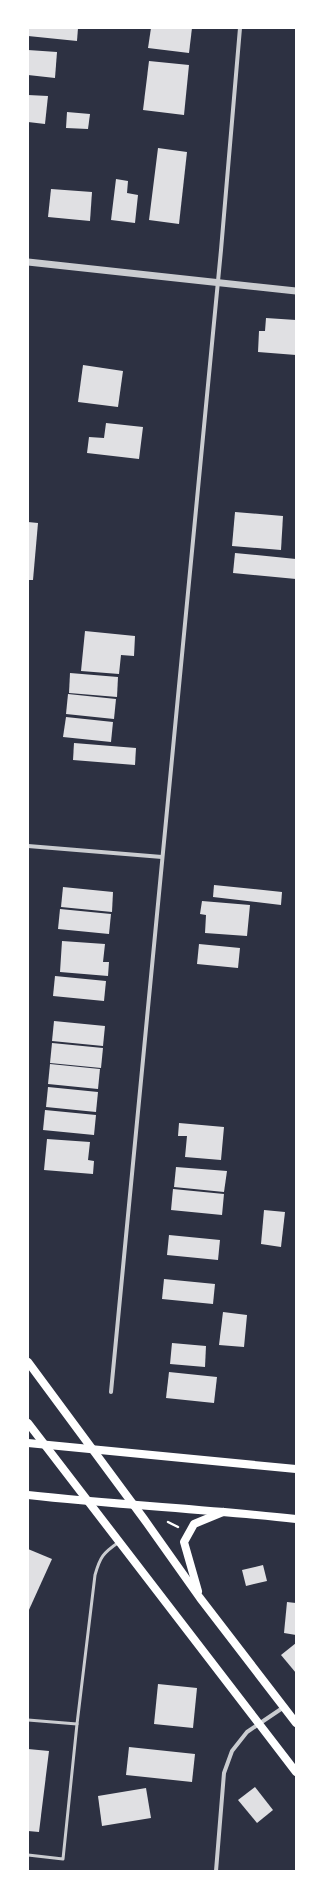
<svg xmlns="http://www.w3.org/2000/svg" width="324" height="1899" font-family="'Alegreya Sans',sans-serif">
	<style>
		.building { fill: #e0e0e3 }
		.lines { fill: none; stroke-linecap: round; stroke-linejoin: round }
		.path { stroke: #fff; stroke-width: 2.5 }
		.service { stroke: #caccd0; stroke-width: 3 }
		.minor { stroke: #caccd0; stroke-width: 4 }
		.tertiary { stroke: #caccd0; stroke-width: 7 }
		.secondary { stroke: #fff; stroke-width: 8 }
	</style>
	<rect width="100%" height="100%" fill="#2d3142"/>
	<!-- building -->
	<g class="building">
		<path d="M 28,28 L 78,28 L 77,41 L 28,36 Z"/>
		<path d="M 151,28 L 192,28 L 189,53 L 148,48 Z"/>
		<path d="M 28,50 L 57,52 L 55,78 L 28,75 Z"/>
		<path d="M 149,61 L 189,65 L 184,115 L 143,110 Z"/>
		<path d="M 28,95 L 48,96 L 45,124 L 28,122 Z"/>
		<path d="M 67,112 L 90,114 L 88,129 L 66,128 Z"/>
		<path d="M 158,148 L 187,152 L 179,224 L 149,220 Z"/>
		<path d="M 116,179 L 128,181 L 127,193 L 138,195 L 135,223 L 111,220 Z"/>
		<path d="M 51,189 L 92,192 L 90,221 L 48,217 Z"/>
		<path d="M 266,318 L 296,320 L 296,355 L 258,352 L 259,331 L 265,331 Z"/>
		<path d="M 83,365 L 123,371 L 118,407 L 78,402 Z"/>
		<path d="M 106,423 L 143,427 L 139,459 L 87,453 L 89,437 L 104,438 Z"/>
		<path d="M 235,512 L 283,516 L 281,550 L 232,546 Z"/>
		<path d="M 28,522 L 38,523 L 33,580 L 28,580 Z"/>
		<path d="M 235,553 L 296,559 L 296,579 L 233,573 Z"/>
		<path d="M 85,631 L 135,636 L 134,656 L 121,655 L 119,674 L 81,671 Z"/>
		<path d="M 70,673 L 118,677 L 117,697 L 69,693 Z"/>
		<path d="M 68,694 L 116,699 L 114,719 L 66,714 Z"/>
		<path d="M 66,717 L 113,722 L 111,742 L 63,737 Z"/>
		<path d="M 74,743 L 136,748 L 135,765 L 73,760 Z"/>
		<path d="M 214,885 L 282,892 L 281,905 L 213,897 Z"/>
		<path d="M 63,887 L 113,892 L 112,912 L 61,907 Z"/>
		<path d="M 202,901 L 250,905 L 247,936 L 205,933 L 206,915 L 200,914 Z"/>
		<path d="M 60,909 L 111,914 L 109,934 L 58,929 Z"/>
		<path d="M 62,941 L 105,944 L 103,962 L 109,962 L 108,976 L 60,972 Z"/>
		<path d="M 199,944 L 240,948 L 238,968 L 197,964 Z"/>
		<path d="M 55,976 L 106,981 L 104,1001 L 53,996 Z"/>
		<path d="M 54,1021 L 105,1026 L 103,1046 L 52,1041 Z"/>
		<path d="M 52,1043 L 103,1048 L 101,1068 L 50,1063 Z"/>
		<path d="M 50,1064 L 100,1069 L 98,1089 L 48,1084 Z"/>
		<path d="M 48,1087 L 98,1092 L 96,1112 L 46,1107 Z"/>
		<path d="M 45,1110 L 96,1115 L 94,1135 L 43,1130 Z"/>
		<path d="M 179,1123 L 224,1127 L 221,1160 L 185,1157 L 187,1136 L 178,1136 Z"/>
		<path d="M 47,1139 L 90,1142 L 88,1160 L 94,1161 L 93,1174 L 44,1170 Z"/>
		<path d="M 176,1167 L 227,1171 L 224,1192 L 174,1187 Z"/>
		<path d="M 173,1189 L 224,1194 L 222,1215 L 171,1210 Z"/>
		<path d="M 264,1210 L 285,1212 L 281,1247 L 261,1244 Z"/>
		<path d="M 169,1235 L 220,1240 L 218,1260 L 167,1255 Z"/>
		<path d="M 164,1279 L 215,1284 L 213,1304 L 162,1299 Z"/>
		<path d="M 223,1312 L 247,1315 L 244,1347 L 219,1345 Z"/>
		<path d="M 172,1343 L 206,1346 L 205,1367 L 170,1364 Z"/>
		<path d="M 169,1372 L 217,1377 L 214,1403 L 166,1398 Z"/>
		<path d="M 28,1549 L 52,1559 L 28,1612 Z"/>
		<path d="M 263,1565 L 267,1581 L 246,1586 L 242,1570 Z"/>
		<path d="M 287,1602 L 296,1603 L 296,1635 L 284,1633 Z"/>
		<path d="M 296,1643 L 296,1673 L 281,1655 Z"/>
		<path d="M 158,1684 L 197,1688 L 193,1728 L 154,1724 Z"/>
		<path d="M 129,1747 L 195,1754 L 192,1782 L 126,1775 Z"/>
		<path d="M 28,1749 L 49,1751 L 39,1832 L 28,1831 Z"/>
		<path d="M 255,1787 L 273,1810 L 257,1823 L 238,1800 Z"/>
		<path d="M 146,1788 L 151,1818 L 102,1826 L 98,1796 Z"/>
	</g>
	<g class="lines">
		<!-- path -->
		<path class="path" d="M 168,1522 L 178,1527"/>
		<!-- service -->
		<g class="service">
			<path d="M 28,1720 L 77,1724 L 95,1575 C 100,1557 103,1553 119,1542"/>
			<path d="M 28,1855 L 63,1859 L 77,1724"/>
		</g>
		<!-- minor -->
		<g class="minor">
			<path d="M 28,846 L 162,857"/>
			<path d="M 111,1392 L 221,250 L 240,28"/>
			<path d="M 216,1871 L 224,1773 L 232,1751 L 247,1732 L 284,1707"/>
		</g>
		<!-- tertiary -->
		<path class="tertiary" d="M 28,262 L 296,291"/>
		<!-- secondary -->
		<g class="secondary">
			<path d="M 28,1362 L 144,1519 L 200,1598 L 296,1723"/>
			<path d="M 28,1423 L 296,1772"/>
			<path d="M 28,1443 L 296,1469"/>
			<path d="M 28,1495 C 117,1505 207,1509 296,1519"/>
			<path d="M 198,1591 L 184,1542 L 194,1524 L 223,1512"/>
		</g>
	</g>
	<!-- border -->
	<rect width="324" height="1899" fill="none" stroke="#ffffff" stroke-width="58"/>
</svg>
